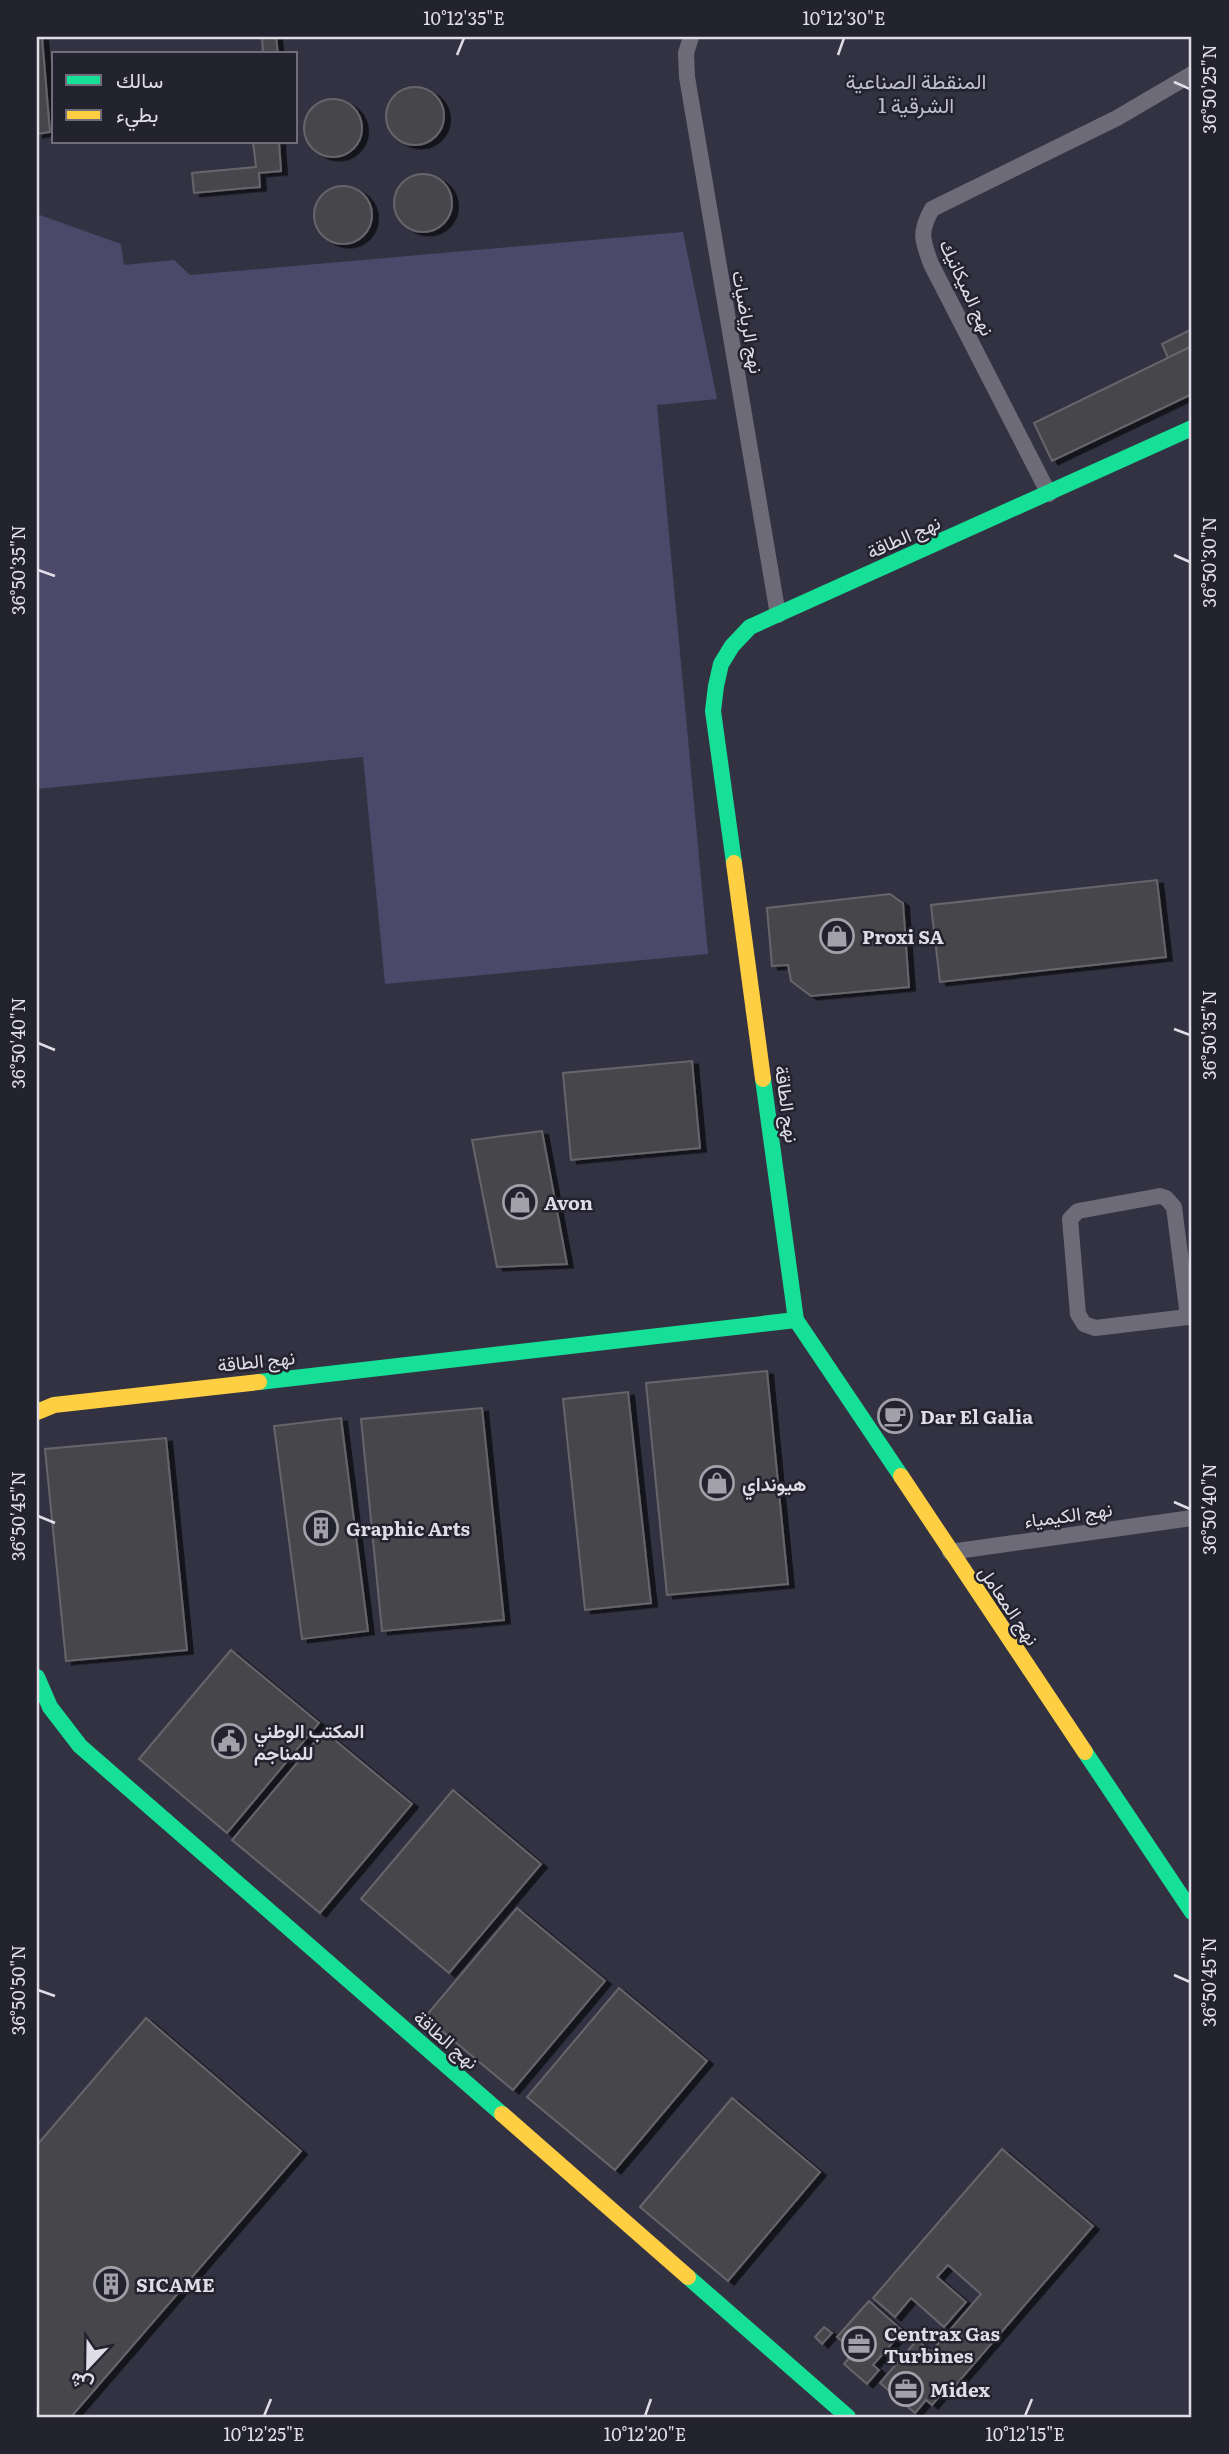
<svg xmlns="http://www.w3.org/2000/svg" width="1229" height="2454" font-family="Literata,Vazirmatn,serif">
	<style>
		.built { fill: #333243; fill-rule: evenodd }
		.green { fill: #4b486a }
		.building { fill: #47464c; stroke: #66656b; stroke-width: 2; filter: url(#shadow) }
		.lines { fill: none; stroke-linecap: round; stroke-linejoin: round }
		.street { stroke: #6c6b77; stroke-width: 16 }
		.fast { stroke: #16e098; stroke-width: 16 }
		.slow { stroke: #ffcf43; stroke-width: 16 }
		.ticks { fill: none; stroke: #dfdee7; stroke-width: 2.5 }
		.labels { text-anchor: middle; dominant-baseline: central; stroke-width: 5; stroke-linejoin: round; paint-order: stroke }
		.street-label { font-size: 19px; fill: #dfdee7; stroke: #23222f }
		.poi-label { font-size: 19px; font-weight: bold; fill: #dfdee7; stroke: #23222f; text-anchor: start }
		.neighbourhood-label { font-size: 21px; fill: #c0bfd0; stroke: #23222f }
		.neatline { fill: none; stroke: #dfdee7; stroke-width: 2.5 }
		.ticks-label { font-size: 18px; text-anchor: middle; fill: #dfdee7 }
	</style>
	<defs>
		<filter id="shadow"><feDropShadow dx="6" dy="3.5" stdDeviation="0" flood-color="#0009"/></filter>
	</defs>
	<rect width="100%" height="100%" fill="#302f36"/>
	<!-- built -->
	<path class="built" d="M 37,37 L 1192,37 L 1192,2417 L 37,2417 ZM 54,54 L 296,54 L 296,142 L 54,142 Z"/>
	<!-- green -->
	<path class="green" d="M 37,214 L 121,244 L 124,265 L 174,260 L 190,275 L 683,232 L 717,399 L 657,405 L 708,954 L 385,984 L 363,757 L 37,789 Z"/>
	<!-- building -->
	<g class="building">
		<path d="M 37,37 L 42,37 L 50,132 L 37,134 Z"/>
		<path d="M 262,37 L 276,37 L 278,54 L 263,54 Z"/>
		<circle cx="415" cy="116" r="29"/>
		<circle cx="333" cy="128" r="29"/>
		<path d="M 253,142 L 279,142 L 281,171 L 259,173 L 260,187 L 194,193 L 192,173 L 256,167 Z"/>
		<circle cx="423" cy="203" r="29"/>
		<circle cx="343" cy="215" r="29"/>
		<path d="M 1192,329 L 1192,346 L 1168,358 L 1162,344 Z"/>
		<path d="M 1192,346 L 1192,394 L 1052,461 L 1034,423 Z"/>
		<path d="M 1157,880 L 1166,957 L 940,982 L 931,905 Z"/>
		<path d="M 890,894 L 903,903 L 909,987 L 811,996 L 791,981 L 788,965 L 772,966 L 767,908 Z"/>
		<path d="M 692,1061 L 700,1148 L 571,1160 L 563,1073 Z"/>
		<path d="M 542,1131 L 567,1264 L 497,1267 L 472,1140 Z"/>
		<path d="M 767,1371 L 788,1584 L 667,1595 L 646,1383 Z"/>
		<path d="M 628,1392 L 651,1603 L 585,1610 L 563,1399 Z"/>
		<path d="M 482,1408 L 504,1620 L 382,1631 L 361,1419 Z"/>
		<path d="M 341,1418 L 368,1631 L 302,1639 L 274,1426 Z"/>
		<path d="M 166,1438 L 187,1650 L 66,1661 L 45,1449 Z"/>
		<path d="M 231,1650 L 319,1723 L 227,1833 L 139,1759 Z"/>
		<path d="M 324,1731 L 412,1804 L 320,1913 L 232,1840 Z"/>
		<path d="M 453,1790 L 541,1864 L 449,1973 L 361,1899 Z"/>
		<path d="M 517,1908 L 605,1981 L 513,2090 L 425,2017 Z"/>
		<path d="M 619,1988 L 707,2061 L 615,2170 L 527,2097 Z"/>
		<path d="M 146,2018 L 301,2151 L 71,2417 L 37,2417 L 37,2145 Z"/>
		<path d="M 732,2098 L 820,2172 L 728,2281 L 640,2207 Z"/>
		<path d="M 1002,2149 L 1093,2226 L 948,2394 L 944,2391 L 932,2405 L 926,2400 L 915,2413 L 880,2383 L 917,2340 L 931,2352 L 981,2294 L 948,2265 L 937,2277 L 966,2302 L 944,2327 L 911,2298 L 895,2317 L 873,2298 Z"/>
		<path d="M 869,2301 L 903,2331 L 873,2365 L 879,2370 L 867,2384 L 844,2364 L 854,2352 L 837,2337 Z"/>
		<path d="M 824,2327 L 832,2333 L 822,2344 L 815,2337 Z"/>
	</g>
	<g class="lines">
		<!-- street -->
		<g class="street">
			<path d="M 691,37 L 686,53 L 687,77 L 778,615"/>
			<path d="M 1049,494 L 931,264 C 922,240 919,232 932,209 L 1117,118 L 1192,74"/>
			<path d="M 1188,1317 L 1174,1207 L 1166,1198 L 1160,1196 L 1078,1211 L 1070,1219 L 1078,1314 L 1084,1324 L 1095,1328 L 1188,1317 L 1192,1316"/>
			<path d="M 950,1552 L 1192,1518"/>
		</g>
		<!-- fast -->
		<g class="fast">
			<path d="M 734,863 L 713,711 L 716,686 L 721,664 L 732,646 L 750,627 L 1192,428"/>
			<path d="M 763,1079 L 796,1320 L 901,1476"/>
			<path d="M 259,1382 L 796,1320"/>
			<path d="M 37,1677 L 50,1707 L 80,1746 L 502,2114"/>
			<path d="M 1085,1752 L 1192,1912"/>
			<path d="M 688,2277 L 848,2417"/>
		</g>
		<!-- slow -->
		<g class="slow">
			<path d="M 734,863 L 763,1079"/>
			<path d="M 37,1412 L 54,1405 L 259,1382"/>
			<path d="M 901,1476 L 1085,1752"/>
			<path d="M 502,2114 L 688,2277"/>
		</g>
	</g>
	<!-- ticks -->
	<path class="ticks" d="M 457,55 L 464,38M 838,55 L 844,38M 1174,82 L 1190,89M 1174,555 L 1190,562M 38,570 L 55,576M 1174,1029 L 1190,1035M 38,1043 L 55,1050M 1174,1502 L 1190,1509M 38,1516 L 55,1523M 1174,1975 L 1190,1982M 38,1990 L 55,1996M 264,2416 L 271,2399M 645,2416 L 651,2399M 1025,2416 L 1032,2399"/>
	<!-- icons -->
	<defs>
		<g id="shop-ring" transform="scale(1.75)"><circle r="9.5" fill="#23222f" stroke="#a2a1a9" stroke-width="1.5"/><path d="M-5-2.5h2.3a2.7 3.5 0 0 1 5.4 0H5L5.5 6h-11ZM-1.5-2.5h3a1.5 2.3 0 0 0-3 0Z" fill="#a2a1a9"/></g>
		<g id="cafe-ring" transform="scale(1.75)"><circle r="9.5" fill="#23222f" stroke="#a2a1a9" stroke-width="1.5"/><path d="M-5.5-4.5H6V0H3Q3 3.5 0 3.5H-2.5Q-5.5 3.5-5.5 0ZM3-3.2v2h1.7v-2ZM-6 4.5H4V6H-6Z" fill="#a2a1a9"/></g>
		<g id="building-ring" transform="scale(1.75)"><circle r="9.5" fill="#23222f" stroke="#a2a1a9" stroke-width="1.5"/><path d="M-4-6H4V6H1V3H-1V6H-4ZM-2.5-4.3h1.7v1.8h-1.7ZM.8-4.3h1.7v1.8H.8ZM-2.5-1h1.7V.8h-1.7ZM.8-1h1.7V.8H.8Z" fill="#a2a1a9"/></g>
		<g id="civic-ring" transform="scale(1.75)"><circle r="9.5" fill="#23222f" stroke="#a2a1a9" stroke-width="1.5"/><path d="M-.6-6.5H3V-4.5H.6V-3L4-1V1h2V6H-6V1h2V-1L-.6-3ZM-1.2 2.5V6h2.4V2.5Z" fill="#a2a1a9"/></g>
		<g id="office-ring" transform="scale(1.75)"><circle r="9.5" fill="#23222f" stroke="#a2a1a9" stroke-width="1.5"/><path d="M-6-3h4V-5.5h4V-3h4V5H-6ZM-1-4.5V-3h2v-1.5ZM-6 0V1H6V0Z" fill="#a2a1a9"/></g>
	</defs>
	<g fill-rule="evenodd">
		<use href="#shop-ring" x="837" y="936"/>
		<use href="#shop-ring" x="520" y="1202"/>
		<use href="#cafe-ring" x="895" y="1416"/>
		<use href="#shop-ring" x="717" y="1483"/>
		<use href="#building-ring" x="321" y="1528"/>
		<use href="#civic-ring" x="229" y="1741"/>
		<use href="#building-ring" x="111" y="2284"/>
		<use href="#office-ring" x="859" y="2344"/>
		<use href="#office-ring" x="906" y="2389"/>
	</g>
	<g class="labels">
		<!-- street labels -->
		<g class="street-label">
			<text transform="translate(968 287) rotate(65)">نهج الميكانيك</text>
			<text transform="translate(749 322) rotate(80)">نهج الرياضيات</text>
			<text transform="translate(903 536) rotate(-24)">نهج الطاقة</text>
			<text transform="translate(788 1104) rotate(82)">نهج الطاقة</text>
			<text transform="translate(256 1360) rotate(-6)">نهج الطاقة</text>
			<text transform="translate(1068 1514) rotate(-8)">نهج الكيمياء</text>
			<text transform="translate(1010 1605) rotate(56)">نهج المعامل</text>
			<text transform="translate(447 2039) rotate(41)">نهج الطاقة</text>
		</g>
		<!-- poi labels -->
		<g class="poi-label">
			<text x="862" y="936">Proxi SA</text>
			<text x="544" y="1202">Avon</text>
			<text x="920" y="1416">Dar El Galia</text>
			<text x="742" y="1483">هيونداي</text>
			<text x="346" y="1528">Graphic Arts</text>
			<text x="254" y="1730">المكتب الوطني<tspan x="254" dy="22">للمناجم</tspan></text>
			<text x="136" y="2284">SICAME</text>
			<text x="884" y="2333">Centrax Gas<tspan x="884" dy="22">Turbines</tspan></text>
			<text x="930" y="2389">Midex</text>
		</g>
		<!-- neighbourhood labels -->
		<g class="neighbourhood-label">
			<text x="916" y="79">المنقطة الصناعية<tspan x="916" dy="24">الشرقية 1</tspan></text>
		</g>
	</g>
	<!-- border -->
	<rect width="1229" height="2454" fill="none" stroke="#23222f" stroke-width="77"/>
	<!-- legend -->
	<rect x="52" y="52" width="245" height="91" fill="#23222f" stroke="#6e6d79" stroke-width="2"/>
	<rect x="66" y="75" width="35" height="10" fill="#16e098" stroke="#6e6d79" stroke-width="2"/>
	<text x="116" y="88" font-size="21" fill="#dfdee7">سالك</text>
	<rect x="66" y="110" width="35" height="10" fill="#ffcf43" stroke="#6e6d79" stroke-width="2"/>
	<text x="116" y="122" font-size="21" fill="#dfdee7">بطيء</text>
	<!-- north arrow -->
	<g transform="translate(88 2367) rotate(202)" stroke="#23222f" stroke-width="5" paint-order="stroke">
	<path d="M0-5L12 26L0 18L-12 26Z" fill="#dfdee7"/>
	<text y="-10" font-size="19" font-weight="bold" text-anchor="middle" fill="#dfdee7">ش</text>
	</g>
	<rect x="38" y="38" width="1152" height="2378" class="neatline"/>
	<g class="ticks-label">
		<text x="464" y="25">10°12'35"E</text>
		<text x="844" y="25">10°12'30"E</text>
		<text transform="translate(1210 89) rotate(-90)" y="6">36°50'25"N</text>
		<text transform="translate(1210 562) rotate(-90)" y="6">36°50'30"N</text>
		<text transform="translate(19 570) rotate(-90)" y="6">36°50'35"N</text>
		<text transform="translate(1210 1035) rotate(-90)" y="6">36°50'35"N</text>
		<text transform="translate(19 1043) rotate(-90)" y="6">36°50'40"N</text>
		<text transform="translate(1210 1509) rotate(-90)" y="6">36°50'40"N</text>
		<text transform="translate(19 1516) rotate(-90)" y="6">36°50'45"N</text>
		<text transform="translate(1210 1982) rotate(-90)" y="6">36°50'45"N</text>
		<text transform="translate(19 1990) rotate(-90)" y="6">36°50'50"N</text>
		<text x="264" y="2441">10°12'25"E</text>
		<text x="645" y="2441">10°12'20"E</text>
		<text x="1025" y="2441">10°12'15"E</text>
	</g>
</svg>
